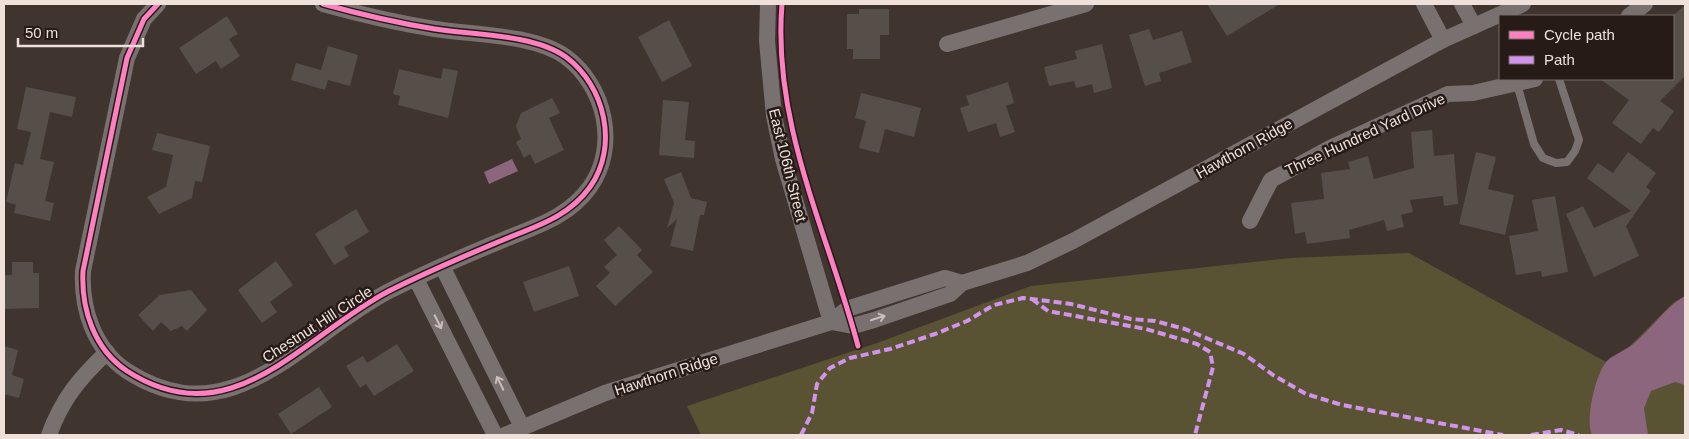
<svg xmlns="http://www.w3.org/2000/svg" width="1689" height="439" font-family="Helvetica,sans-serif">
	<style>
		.green { fill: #595334 }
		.water { fill: #8b667d }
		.building { fill: #564e48 }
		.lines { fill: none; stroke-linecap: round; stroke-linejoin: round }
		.lane { stroke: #797070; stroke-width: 8 }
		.street { stroke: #797070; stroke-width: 16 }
		.quiet { stroke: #d193ec; stroke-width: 4; stroke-dasharray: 8 4; stroke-linecap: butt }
		.cycleway-casing { stroke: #261b17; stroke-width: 8 }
		.cycleway { stroke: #ff80c0; stroke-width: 5 }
		.oneway { stroke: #ccbeba }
		.labels { text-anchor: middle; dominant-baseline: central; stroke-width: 5; stroke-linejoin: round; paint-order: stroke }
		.street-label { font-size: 15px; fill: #efe0da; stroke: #261b17 }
	</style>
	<rect width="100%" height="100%" fill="#40342f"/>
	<!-- green -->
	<path class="green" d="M 1409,253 L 1606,362 L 1631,345 L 1674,302 L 1685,296 L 1685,435 L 701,435 L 687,406 L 877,343 L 1031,286 L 1291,258 Z"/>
	<!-- water -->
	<g class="water">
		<path d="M 512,159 L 518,171 L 489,184 L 484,172 Z"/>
		<path d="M 1685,296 L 1685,385 L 1675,382 L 1651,391 L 1644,408 L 1648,435 L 1592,435 C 1585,420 1595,376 1606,362 C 1612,355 1624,351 1632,345 C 1651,330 1664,308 1685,296 Z"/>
	</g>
	<!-- building -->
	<g class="building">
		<path d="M 1207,4 L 1280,4 L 1227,36 Z"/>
		<path d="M 1685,5 L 1685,76 L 1660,101 L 1674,111 L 1659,132 L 1653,128 L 1641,144 L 1612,123 L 1629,100 L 1600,79 L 1673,79 L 1673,16 Z"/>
		<path d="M 859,9 L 889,9 L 889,35 L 880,35 L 880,59 L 853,59 L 853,49 L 847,49 L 847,14 L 859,14 Z"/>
		<path d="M 227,16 L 238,34 L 229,39 L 240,56 L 221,69 L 216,61 L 196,74 L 179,48 Z"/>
		<path d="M 669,20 L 692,66 L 662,82 L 638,37 Z"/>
		<path d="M 1149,29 L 1153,40 L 1182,31 L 1192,62 L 1159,73 L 1161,81 L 1145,86 L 1129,35 Z"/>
		<path d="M 1102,44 L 1112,88 L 1094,93 L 1092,84 L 1076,88 L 1074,81 L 1049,86 L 1044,67 L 1077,59 L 1075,51 Z"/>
		<path d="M 328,46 L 358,55 L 350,86 L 328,80 L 325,90 L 291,80 L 296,63 L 321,70 Z"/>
		<path d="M 443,68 L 458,71 L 448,118 L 398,105 L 400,96 L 393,94 L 399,69 L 441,79 Z"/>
		<path d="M 1008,82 L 1014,103 L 1006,106 L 1015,132 L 1000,137 L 996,123 L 968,132 L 960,108 L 969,105 L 966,96 Z"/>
		<path d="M 26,87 L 76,97 L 72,117 L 50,112 L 40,159 L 54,162 L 45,201 L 54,203 L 50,221 L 14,213 L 16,205 L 6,202 L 15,163 L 23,165 L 31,132 L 17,129 Z"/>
		<path d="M 861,93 L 921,108 L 914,137 L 885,129 L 879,153 L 859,148 L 866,121 L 855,118 Z"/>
		<path d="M 552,98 L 560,113 L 549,118 L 564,150 L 535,164 L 530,154 L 524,158 L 516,142 L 521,139 L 516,126 L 521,113 Z"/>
		<path d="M 663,100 L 689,102 L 685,140 L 695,141 L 694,158 L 659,155 Z"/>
		<path d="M 1432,130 L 1434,156 L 1454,154 L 1458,204 L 1444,206 L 1443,196 L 1410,200 L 1413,212 L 1401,215 L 1404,227 L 1387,231 L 1384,220 L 1349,230 L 1350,238 L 1307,244 L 1305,232 L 1295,234 L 1291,203 L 1324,199 L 1321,173 L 1350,169 L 1348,162 L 1368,156 L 1374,179 L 1414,168 L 1411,132 Z"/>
		<path d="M 157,133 L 210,146 L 202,182 L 195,181 L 192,198 L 159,214 L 147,197 L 166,187 L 173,155 L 152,150 Z"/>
		<path d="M 1476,152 L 1496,157 L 1488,189 L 1514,195 L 1505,235 L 1459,224 Z"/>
		<path d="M 1628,152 L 1656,173 L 1646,187 L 1651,191 L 1626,226 L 1639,256 L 1594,277 L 1566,214 L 1583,206 L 1594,228 L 1631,211 L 1587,178 L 1598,163 L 1613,173 Z"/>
		<path d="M 681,172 L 691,198 L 707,202 L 704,215 L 700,215 L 693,251 L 670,246 L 677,219 L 667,228 L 674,203 L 664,179 Z"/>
		<path d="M 1555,196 L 1568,272 L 1542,277 L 1541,271 L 1516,275 L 1509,236 L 1538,231 L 1532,200 Z"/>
		<path d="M 356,209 L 369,232 L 344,247 L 349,256 L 334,265 L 315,234 Z"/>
		<path d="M 619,226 L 642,250 L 637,255 L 653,272 L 615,306 L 596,286 L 610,273 L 604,267 L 617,255 L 604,240 Z"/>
		<path d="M 276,261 L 293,285 L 270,302 L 277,312 L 262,323 L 238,290 Z"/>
		<path d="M 12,262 L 33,262 L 33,273 L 39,273 L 39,308 L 4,309 L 4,275 L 12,275 Z"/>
		<path d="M 569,266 L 579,296 L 534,312 L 523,282 Z"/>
		<path d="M 191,290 L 207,310 L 187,331 L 182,326 L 171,331 L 161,322 L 153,331 L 138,315 L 160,295 Z"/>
		<path d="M 397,344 L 414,371 L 374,396 L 366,384 L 360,388 L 346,366 L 363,356 L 367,363 Z"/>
		<path d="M 4,346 L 18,350 L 12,375 L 24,379 L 19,398 L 4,394 Z"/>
		<path d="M 319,387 L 332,407 L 291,434 L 278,414 Z"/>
	</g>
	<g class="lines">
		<!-- lane -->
		<path class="lane" d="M 1517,84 L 1534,144 L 1543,158 L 1556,163 L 1567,162 L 1575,151 L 1579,140 L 1559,79"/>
		<!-- street -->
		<g class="street">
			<path d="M 158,4 L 144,19 L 127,58 L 83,271 C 81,309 94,349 127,371 C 232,439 302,336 389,291 C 425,273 462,257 498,242 C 533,227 567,219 590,187 C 619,146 605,86 566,57 C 534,34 473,35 435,29 C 397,23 359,14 323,4"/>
			<path d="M 768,4 L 767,41 L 774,116 L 783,159 L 831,322"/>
			<path d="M 1424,4 L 1443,40"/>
			<path d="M 1462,4 L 1474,26"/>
			<path d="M 1629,16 L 1645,4"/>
			<path d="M 947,44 L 1086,4"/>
			<path d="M 1250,221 L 1271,180 L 1330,148 L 1448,94 L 1473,93 L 1535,79"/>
			<path d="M 442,266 L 522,427"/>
			<path d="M 416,279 L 495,435"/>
			<path d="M 831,322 L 853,326 L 874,320 L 950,294 L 962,283 L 1027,263 L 1073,241 L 1443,40 L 1523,4"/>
			<path d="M 49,435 C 62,399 79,379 107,352"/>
			<path d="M 505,435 L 605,393 L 831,322 L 847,309 L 945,278 L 962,283"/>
		</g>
		<!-- quiet -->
		<g class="quiet">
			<path d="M 1032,299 L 1048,311 L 1146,329 L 1197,344 L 1210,352 L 1213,367 L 1195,435"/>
			<path d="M 801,435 L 812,413 L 817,384 L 830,368 L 850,358 L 890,349 L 935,334 L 967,321 L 994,305 L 1023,298 L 1071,304 L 1131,319 L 1155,321 L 1185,329 L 1244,354 L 1273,375 L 1306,394 L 1342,405 L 1503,435"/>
			<path d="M 1531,435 L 1561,430 L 1579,435"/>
		</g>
		<!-- cycleway casing -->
		<g class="cycleway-casing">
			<g id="cycleway">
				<path d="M 158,4 L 144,19 L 127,58 L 83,271 C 81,309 94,349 127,371 C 232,439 302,336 389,291 C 425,273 462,257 498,242 C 533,227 567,219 590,187 C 619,146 605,86 566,57 C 534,34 473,35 435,29 C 397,23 359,14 323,4"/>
				<path d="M 782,4 C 772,124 828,233 858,346"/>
			</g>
		</g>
		<!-- cycleway -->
		<use href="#cycleway" class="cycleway"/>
	</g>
	<!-- one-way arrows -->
	<defs><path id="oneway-shaft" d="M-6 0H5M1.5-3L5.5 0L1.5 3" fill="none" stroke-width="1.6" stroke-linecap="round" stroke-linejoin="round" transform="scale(1.25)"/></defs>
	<g class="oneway">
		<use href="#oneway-shaft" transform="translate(878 318) rotate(-18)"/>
		<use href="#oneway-shaft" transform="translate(438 322) rotate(63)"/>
		<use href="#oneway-shaft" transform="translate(500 383) rotate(-116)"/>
	</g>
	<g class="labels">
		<!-- street labels -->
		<g class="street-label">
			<text transform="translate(1365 134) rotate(-25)">Three Hundred Yard Drive</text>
			<text transform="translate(1244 148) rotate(-29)">Hawthorn Ridge</text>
			<text transform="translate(788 165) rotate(76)">East 106th Street</text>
			<text transform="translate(317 324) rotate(-33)">Chestnut Hill Circle</text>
			<text transform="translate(666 374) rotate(-18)">Hawthorn Ridge</text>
		</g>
	</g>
	<!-- border -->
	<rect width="1689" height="439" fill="none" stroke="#efe0da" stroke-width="10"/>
	<!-- legend -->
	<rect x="1499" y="15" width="175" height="65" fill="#261b17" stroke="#766a65"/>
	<rect x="1509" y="31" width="25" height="8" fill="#ff80c0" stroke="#766a65"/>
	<text x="1544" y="40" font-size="15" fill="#efe0da">Cycle path</text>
	<rect x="1509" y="56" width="25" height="8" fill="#d193ec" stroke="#766a65"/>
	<text x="1544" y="65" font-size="15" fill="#efe0da">Path</text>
	<!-- scale -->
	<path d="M18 38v8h125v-8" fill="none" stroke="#efe0da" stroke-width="2.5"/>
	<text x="25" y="38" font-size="15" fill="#efe0da" stroke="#261b17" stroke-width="4" paint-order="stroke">50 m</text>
</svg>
